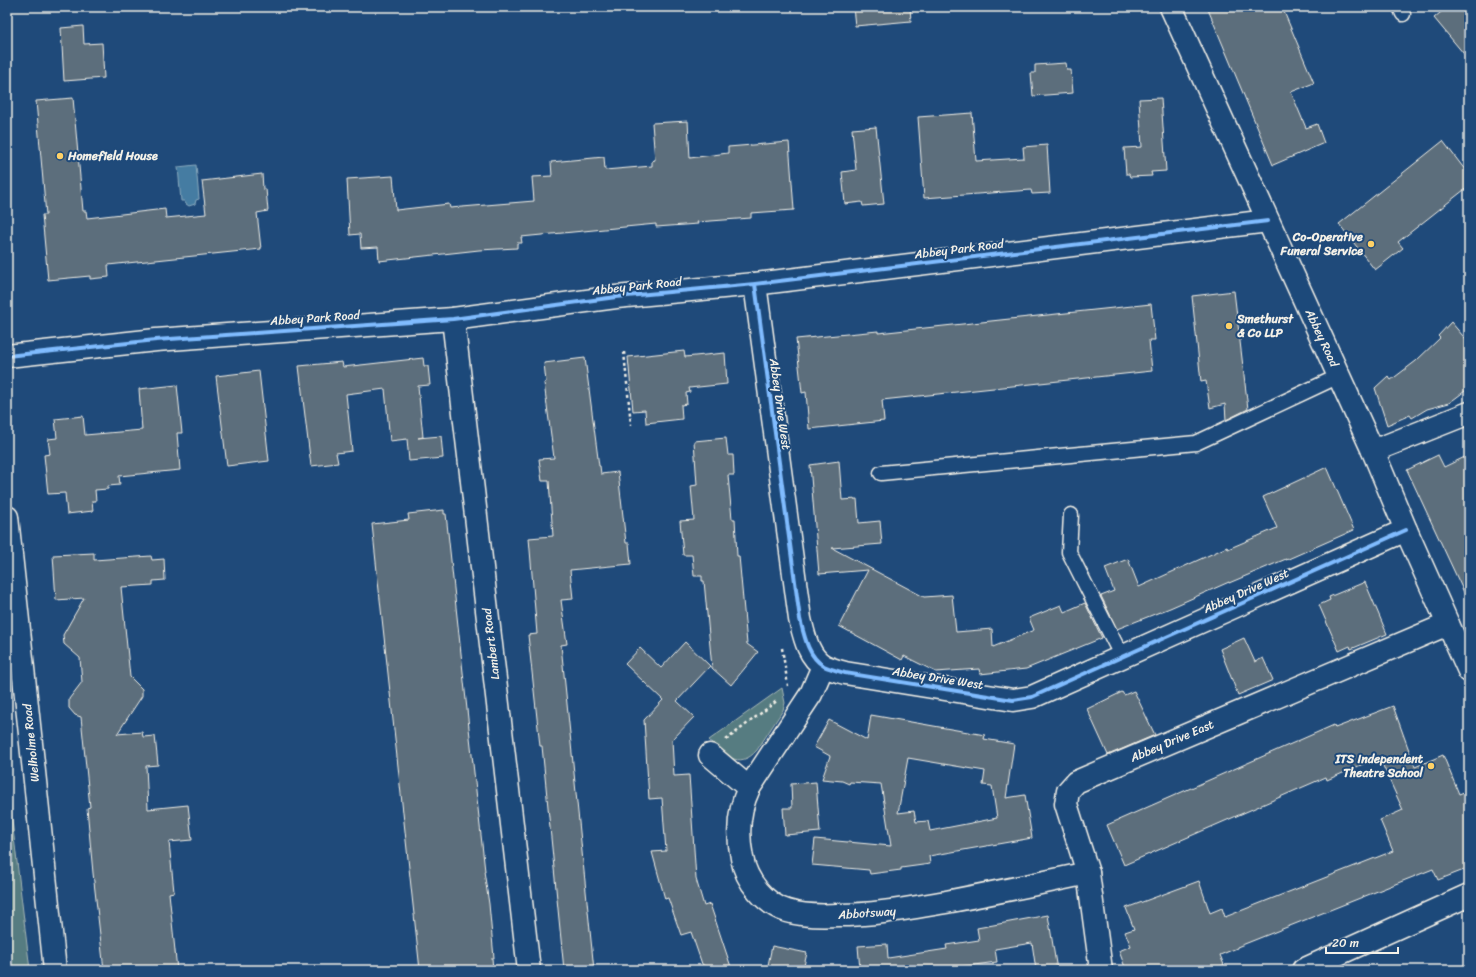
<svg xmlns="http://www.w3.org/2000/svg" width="1476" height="977" font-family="Sriracha,sans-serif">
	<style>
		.green { fill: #577c81; stroke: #a6b6b4 }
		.water { fill: #457ca2; stroke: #8babbe }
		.building { fill: #5b6e7c; stroke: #f4f1e8; fill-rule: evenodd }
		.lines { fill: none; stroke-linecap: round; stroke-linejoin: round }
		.lane-casing { stroke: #f4f1e8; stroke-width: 17 }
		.street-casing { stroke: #f4f1e8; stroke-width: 25 }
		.secondary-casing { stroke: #f4f1e8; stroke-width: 25 }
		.path { stroke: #f4f1e8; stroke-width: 2.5; stroke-dasharray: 3 3; stroke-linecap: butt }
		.lane { stroke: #1f4a7a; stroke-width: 14 }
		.street { stroke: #1f4a7a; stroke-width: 22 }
		.secondary { stroke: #1f4a7a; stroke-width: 22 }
		.cycleway-casing { stroke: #1f4a7a; stroke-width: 6 }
		.cycleway { stroke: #80bcff; stroke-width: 4 }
		.poi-dot { fill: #ffd166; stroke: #1f4a7a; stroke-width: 1.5 }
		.labels { text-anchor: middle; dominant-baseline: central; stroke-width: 4; stroke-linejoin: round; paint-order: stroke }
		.poi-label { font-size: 12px; font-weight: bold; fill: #f4f1e8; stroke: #1f4a7a; text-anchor: start }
		.street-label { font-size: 12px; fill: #f4f1e8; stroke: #1f4a7a }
	</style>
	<rect width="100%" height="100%" fill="#1f4a7a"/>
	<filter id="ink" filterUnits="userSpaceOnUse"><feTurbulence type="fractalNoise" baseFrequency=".025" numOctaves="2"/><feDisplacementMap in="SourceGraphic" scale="8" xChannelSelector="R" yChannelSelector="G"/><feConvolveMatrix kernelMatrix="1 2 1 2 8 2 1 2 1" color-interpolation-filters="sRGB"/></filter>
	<g filter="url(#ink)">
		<!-- green -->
		<g class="green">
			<path d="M 782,688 L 785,703 L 783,710 L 757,750 C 739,771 723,754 709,740 Z"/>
			<path d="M 7,779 L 30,970 L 7,970 Z"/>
		</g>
		<!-- water -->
		<path class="water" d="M 196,165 L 199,199 L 196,200 L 195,204 L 189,206 L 186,204 L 184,201 L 181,201 L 178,167 Z"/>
		<!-- building -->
		<g class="building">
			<path d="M 853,7 L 910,7 L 911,21 L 855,26 Z"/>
			<path d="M 1207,7 L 1282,7 L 1314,83 L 1291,92 L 1306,128 L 1317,124 L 1324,143 L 1273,165 Z"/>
			<path d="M 1447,7 L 1462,7 L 1469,15 L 1469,60 L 1434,18 Z"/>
			<path d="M 83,26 L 84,44 L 102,43 L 104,78 L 64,81 L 61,28 Z"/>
			<path d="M 1066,63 L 1067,70 L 1071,70 L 1073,93 L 1033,96 L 1031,73 L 1035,73 L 1035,65 Z"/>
			<path d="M 73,98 L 83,211 L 86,211 L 87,218 L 165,209 L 166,218 L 206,214 L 202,181 L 262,174 L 263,189 L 266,189 L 268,211 L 257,213 L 261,249 L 108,265 L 109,277 L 90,279 L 90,276 L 48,280 L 42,215 L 46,215 L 36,101 Z"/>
			<path d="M 1161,98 L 1166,171 L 1151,172 L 1152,176 L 1130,177 L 1129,174 L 1126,174 L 1124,148 L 1142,147 L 1139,99 Z"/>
			<path d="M 972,113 L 976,161 L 1024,158 L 1023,147 L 1047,145 L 1050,193 L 1032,194 L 1031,190 L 924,198 L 918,117 Z"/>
			<path d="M 688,121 L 690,158 L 728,153 L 728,147 L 789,142 L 794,210 L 751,213 L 751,218 L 697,222 L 698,224 L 656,227 L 656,224 L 521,237 L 522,243 L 517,243 L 517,248 L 479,250 L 379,261 L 378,247 L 361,248 L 360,234 L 350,235 L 347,179 L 393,176 L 396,210 L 449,204 L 450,208 L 534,201 L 532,177 L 552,176 L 551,162 L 604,157 L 605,170 L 652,166 L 652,161 L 655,160 L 652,123 Z"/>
			<path d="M 876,127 L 884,204 L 863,206 L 862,202 L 845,204 L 842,172 L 856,170 L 852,129 Z"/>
			<path d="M 1443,141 L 1469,175 L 1469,186 L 1398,242 L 1403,248 L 1375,270 L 1339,224 Z"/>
			<path d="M 1234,291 L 1248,409 L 1226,420 L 1225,404 L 1210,408 L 1206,381 L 1201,382 L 1192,296 Z"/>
			<path d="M 1151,304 L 1155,340 L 1149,340 L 1152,371 L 882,400 L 884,421 L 809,429 L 806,392 L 802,393 L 796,339 L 878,331 L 878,333 Z"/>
			<path d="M 1451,322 L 1469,343 L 1469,388 L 1449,403 L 1427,409 L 1412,418 L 1410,415 L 1387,425 L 1375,388 L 1388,376 L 1391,380 L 1416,361 L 1440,338 L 1438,336 Z"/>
			<path d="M 684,351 L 685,357 L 725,353 L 727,384 L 689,388 L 690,392 L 686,393 L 687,404 L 681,405 L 682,419 L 646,423 L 645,410 L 633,411 L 628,357 Z"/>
			<path d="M 423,358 L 424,366 L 428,366 L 430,385 L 418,386 L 423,437 L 418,438 L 441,436 L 443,458 L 409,461 L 407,439 L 390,441 L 385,389 L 346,394 L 352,451 L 336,453 L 338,463 L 311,466 L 299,366 L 342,362 L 343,367 Z"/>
			<path d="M 585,358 L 599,466 L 600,466 L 601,474 L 618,472 L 626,543 L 629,543 L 631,564 L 570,570 L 573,599 L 561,600 L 567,644 L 561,645 L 594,970 L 564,970 L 542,746 L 540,746 L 528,635 L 537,634 L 529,538 L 553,536 L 549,481 L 542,481 L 539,459 L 554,458 L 544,383 L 546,382 L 544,363 Z"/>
			<path d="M 259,371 L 269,461 L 227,466 L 216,376 Z"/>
			<path d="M 177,385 L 182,433 L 177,433 L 180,470 L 119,476 L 120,485 L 108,486 L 108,489 L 95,490 L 96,501 L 92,501 L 93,511 L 67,514 L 65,493 L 48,494 L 44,455 L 50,454 L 48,439 L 57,438 L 55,419 L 83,416 L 85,435 L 142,430 L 139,389 Z"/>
			<path d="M 726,438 L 728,455 L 733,455 L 734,475 L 728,475 L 732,519 L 735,519 L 737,556 L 739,556 L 747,644 L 758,652 L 731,685 L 712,668 L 704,581 L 702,581 L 702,576 L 694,576 L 692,555 L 683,555 L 680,521 L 694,520 L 691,486 L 697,485 L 694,441 Z"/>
			<path d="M 1438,455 L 1444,467 L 1469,455 L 1469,603 L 1407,470 Z"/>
			<path d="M 839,461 L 842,500 L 857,499 L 859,523 L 880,521 L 882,544 L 832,548 L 924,597 L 952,595 L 956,632 L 992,629 L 993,647 L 1034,630 L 1029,618 L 1061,605 L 1064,612 L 1085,603 L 1102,638 L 1026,669 L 980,674 L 979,669 L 936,672 L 904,656 L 902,660 L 839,626 L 868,570 L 819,574 L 810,465 Z"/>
			<path d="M 1327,467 L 1354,530 L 1286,560 L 1286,559 L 1229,583 L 1229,582 L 1170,608 L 1117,629 L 1101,596 L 1114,591 L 1105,568 L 1128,559 L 1139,587 L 1227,547 L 1228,549 L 1277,528 L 1263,497 Z"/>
			<path d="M 444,510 L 444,514 L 446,514 L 469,728 L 485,871 L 484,871 L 489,904 L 494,958 L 492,958 L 493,970 L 420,970 L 378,581 L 372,524 L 409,520 L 408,514 Z"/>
			<path d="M 94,553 L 94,560 L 151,556 L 152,560 L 164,559 L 165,580 L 153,581 L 153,585 L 121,587 L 130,677 L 142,689 L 142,696 L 117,734 L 142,732 L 143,737 L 155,736 L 158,765 L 146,766 L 148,809 L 188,805 L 192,840 L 169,842 L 174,892 L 169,893 L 177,970 L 104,970 L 93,873 L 87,808 L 90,807 L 81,717 L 75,715 L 69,708 L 69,699 L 82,682 L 80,658 L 64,644 L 63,635 L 84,598 L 56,600 L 53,555 Z"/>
			<path d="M 1365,582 L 1387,634 L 1351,649 L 1350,646 L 1339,651 L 1319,605 L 1330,600 L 1329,597 Z"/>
			<path d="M 1244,638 L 1255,662 L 1263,658 L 1273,680 L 1238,695 L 1220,649 Z"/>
			<path d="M 685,642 L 710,666 L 677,701 L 694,717 L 672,740 L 674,776 L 689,775 L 696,879 L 704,906 L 710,904 L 732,970 L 710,970 L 702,964 L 691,932 L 681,935 L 668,898 L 665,899 L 652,852 L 666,851 L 662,798 L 649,799 L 644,720 L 663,700 L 625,664 L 640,648 L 661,668 Z"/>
			<path d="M 1134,691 L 1155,735 L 1108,755 L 1087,709 L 1122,692 L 1124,695 Z"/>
			<path d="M 1393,706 L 1415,767 L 1443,755 L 1459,794 L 1464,792 L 1469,803 L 1469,868 L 1438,880 L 1433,869 L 1237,947 L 1237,948 L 1220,955 L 1224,965 L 1211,970 L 1126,970 L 1119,951 L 1131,946 L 1125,932 L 1134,929 L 1126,908 L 1199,881 L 1210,913 L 1222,908 L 1225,917 L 1393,851 L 1380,820 L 1403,810 L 1379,757 L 1327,780 L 1326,777 L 1124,865 L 1107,825 L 1334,725 L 1335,728 Z"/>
			<path d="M 871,715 L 985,735 L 984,739 L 1014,744 L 1006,798 L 1025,795 L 1032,838 L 929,856 L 930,864 L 901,868 L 901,870 L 870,874 L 869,870 L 812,865 L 815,839 L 891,846 L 881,784 L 850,782 L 849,784 L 842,781 L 822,779 L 830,756 L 814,747 L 829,720 L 867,740 ZM 908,758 L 985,771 L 983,785 L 992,786 L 997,818 L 930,831 L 928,821 L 916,822 L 914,811 L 898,813 Z"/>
			<path d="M 816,782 L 820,832 L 785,835 L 783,808 L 792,808 L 791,784 Z"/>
			<path d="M 1048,915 L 1057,970 L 1036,970 L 1032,943 L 995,949 L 997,962 L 936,970 L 860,970 L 858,946 L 887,944 L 888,958 L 947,949 L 946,945 L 979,940 L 977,928 Z"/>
			<path d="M 772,946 L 807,953 L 803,970 L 767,970 Z"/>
		</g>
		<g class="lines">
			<!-- lane casing -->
			<g class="lane-casing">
				<g id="lane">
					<path d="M 1400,7 L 1403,14"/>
					<path d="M 881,473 L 1196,443 L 1339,376"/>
					<path d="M 1071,515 L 1069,552 L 1122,657"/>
				</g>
			</g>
			<!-- street casing -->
			<g class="street-casing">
				<g id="street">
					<path d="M 755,284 L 800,619 C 804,635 808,657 824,666 C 830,669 838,671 845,673 L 1013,700 L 1032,697 L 1406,530"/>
					<path d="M 453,319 L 529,970"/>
					<path d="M 7,356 L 156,340 L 453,319 L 616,297 L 755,284 L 1268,221"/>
					<path d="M 1373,451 L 1469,413"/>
					<path d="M 823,666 L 811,694 L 749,788 C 738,811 737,834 742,858 C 746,881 765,904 787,911 C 804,916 821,916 838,915 C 875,915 910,908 946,902 C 993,893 1041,883 1088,873"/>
					<path d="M 710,755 L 749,788"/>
					<path d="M 1101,970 L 1088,873 L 1066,804 L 1068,791 L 1076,782 L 1448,624"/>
					<path d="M 1303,970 L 1469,895"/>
				</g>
			</g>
			<!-- secondary casing -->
			<g class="secondary-casing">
				<g id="secondary">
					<path d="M 1171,7 L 1373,451 L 1406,530 L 1469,671"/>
					<path d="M 7,517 L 55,970"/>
				</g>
			</g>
			<!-- path -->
			<g class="path">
				<path d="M 624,352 L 631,425"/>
				<path d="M 782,648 L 788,686"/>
				<path d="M 726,740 L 778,700"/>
			</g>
			<!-- lane -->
			<use href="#lane" class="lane"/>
			<!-- street -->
			<use href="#street" class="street"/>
			<!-- secondary -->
			<use href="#secondary" class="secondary"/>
			<!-- cycleway casing -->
			<g class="cycleway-casing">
				<g id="cycleway">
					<path d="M 755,284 L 800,619 C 804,635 808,657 824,666 C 830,669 838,671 845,673 L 1013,700 L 1032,697 L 1406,530"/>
					<path d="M 7,356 L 156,340 L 453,319 L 616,297 L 755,284 L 1268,221"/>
				</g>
			</g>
			<!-- cycleway -->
			<use href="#cycleway" class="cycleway"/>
		</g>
	</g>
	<!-- markers -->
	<g class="poi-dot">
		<circle cx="60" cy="156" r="4"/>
		<circle cx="1371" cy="244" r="4"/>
		<circle cx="1229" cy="326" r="4"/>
		<circle cx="1431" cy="766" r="4"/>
	</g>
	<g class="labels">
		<!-- poi labels -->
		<g class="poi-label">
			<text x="68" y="156">Homefield House</text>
			<text x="1363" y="237" text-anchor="end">Co-Operative<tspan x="1363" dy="14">Funeral Service</tspan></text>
			<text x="1237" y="319">Smethurst<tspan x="1237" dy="14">&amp; Co LLP</tspan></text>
			<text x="1423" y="759" text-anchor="end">ITS Independent<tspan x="1423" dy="14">Theatre School</tspan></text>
		</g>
		<!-- street labels -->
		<g class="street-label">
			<text transform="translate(959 249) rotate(-7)">Abbey Park Road</text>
			<text transform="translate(637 286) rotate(-6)">Abbey Park Road</text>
			<text transform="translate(315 318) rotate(-4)">Abbey Park Road</text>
			<text transform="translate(1322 338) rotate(65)">Abbey Road</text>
			<text transform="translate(780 404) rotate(82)">Abbey Drive West</text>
			<text transform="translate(1246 591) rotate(-24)">Abbey Drive West</text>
			<text transform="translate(491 644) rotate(-97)">Lambert Road</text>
			<text transform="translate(938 678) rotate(9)">Abbey Drive West</text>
			<text transform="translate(1172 741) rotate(-23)">Abbey Drive East</text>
			<text transform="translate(31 743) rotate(-96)">Welholme Road</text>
			<text transform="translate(867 913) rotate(-4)">Abbotsway</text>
		</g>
	</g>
	<!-- margin -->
	<rect width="1476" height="977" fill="none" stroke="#1f4a7a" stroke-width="24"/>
	<rect x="12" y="12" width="1452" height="953" fill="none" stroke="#f4f1e8" stroke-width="1.5" filter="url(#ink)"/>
	<!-- scale -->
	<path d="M1326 947v6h72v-6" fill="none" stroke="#f4f1e8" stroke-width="2"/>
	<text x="1332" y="947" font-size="12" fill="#f4f1e8" stroke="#1f4a7a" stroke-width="3" paint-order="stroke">20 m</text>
</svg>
